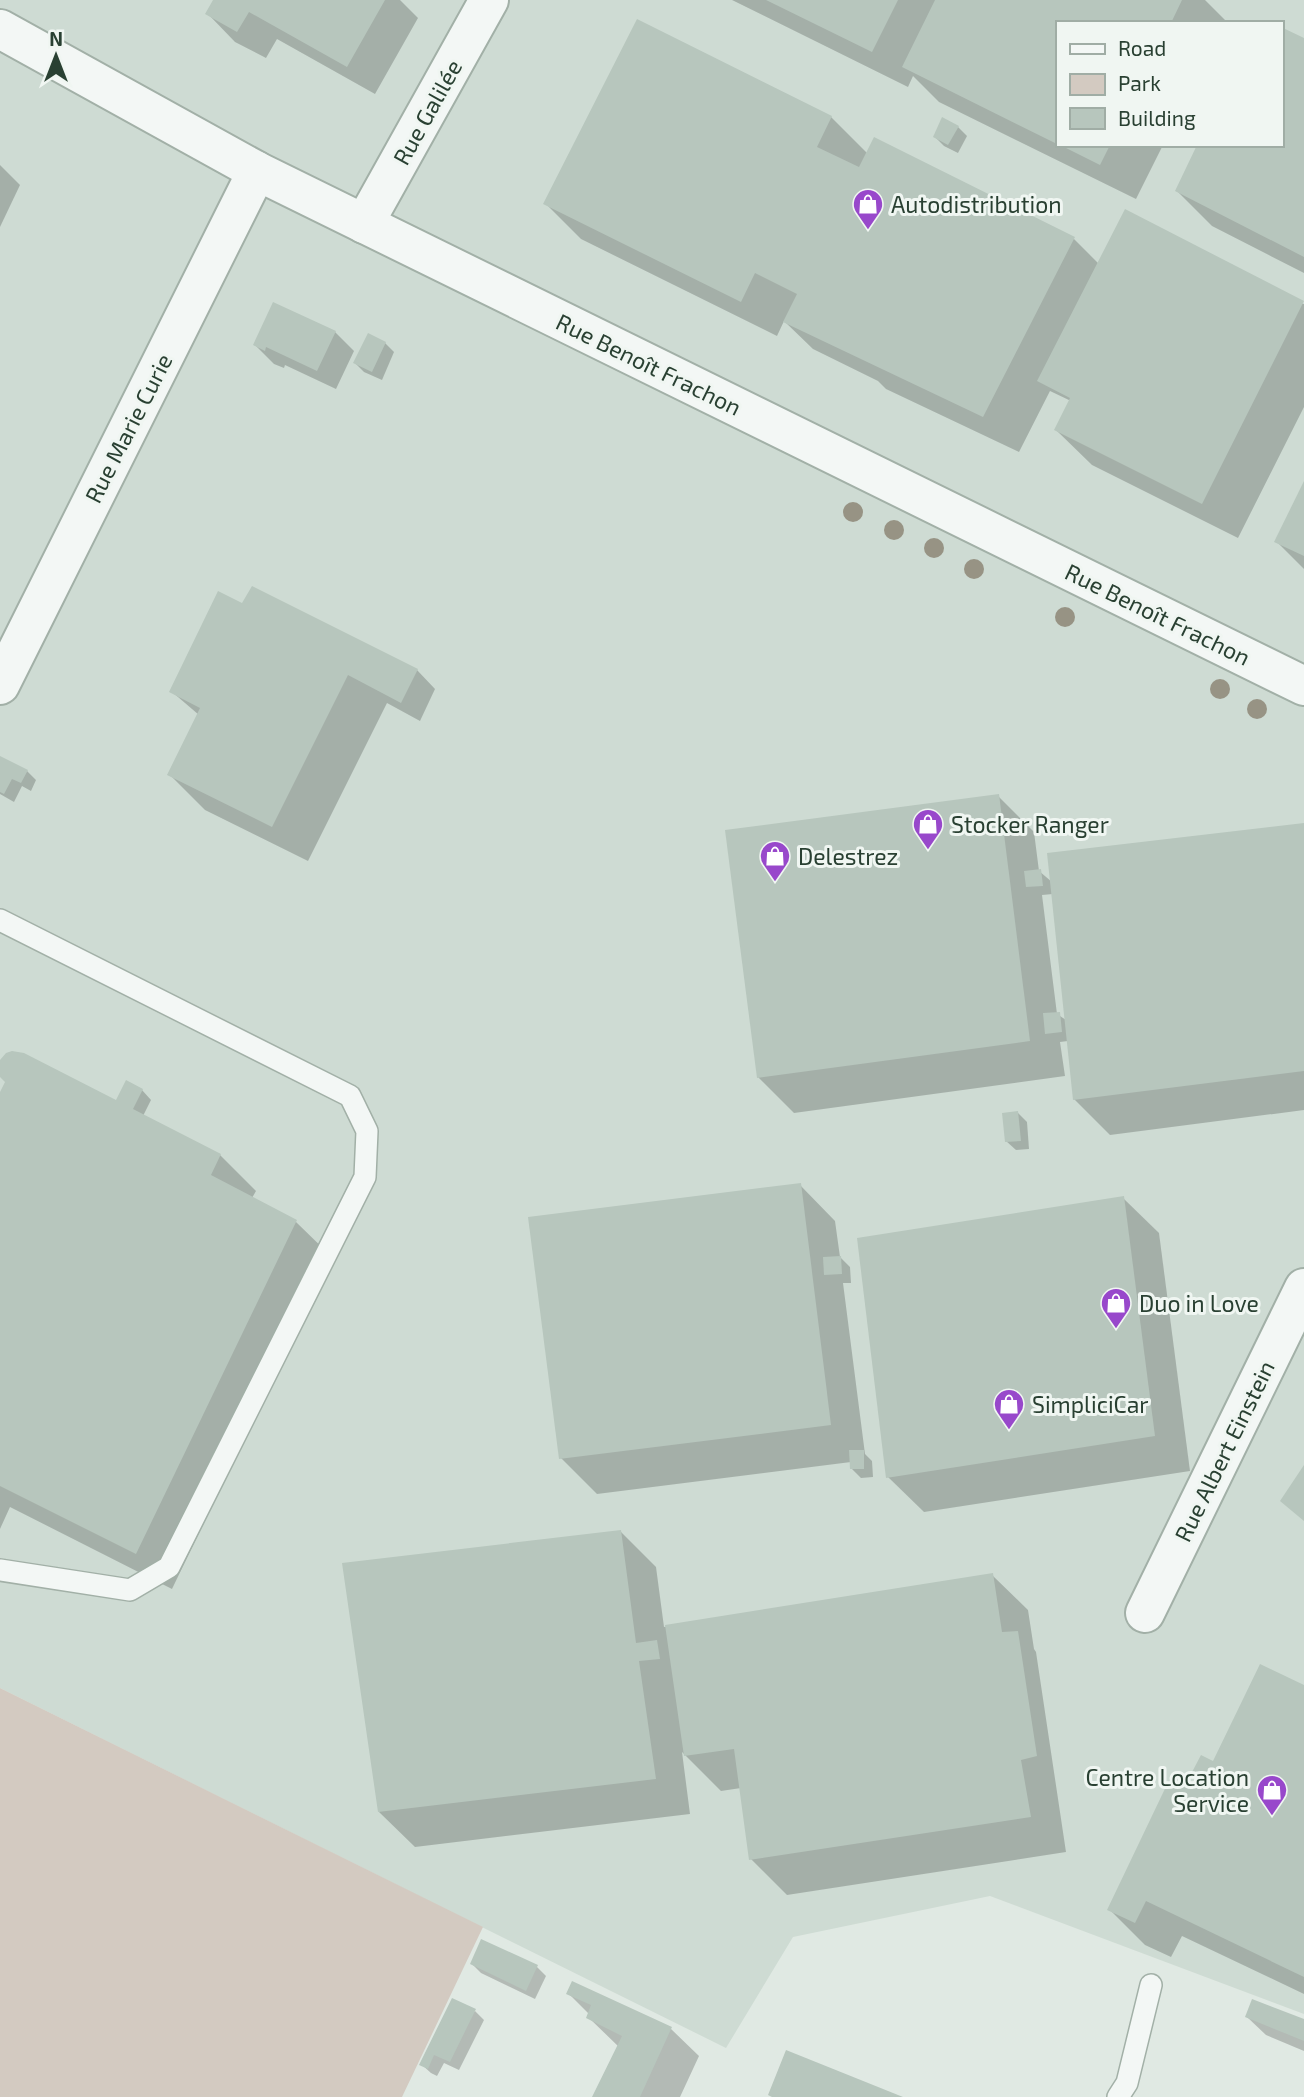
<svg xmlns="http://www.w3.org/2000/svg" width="1304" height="2097" font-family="'Exo 2',sans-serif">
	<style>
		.built { fill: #cedbd3; fill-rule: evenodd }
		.green { fill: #d3cac1 }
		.shadow { fill: #0003; fill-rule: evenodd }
		.building { fill: #b7c6bd }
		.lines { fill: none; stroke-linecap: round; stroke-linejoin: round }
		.lane-casing { stroke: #a2b0a7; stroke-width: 24 }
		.street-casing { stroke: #a2b0a7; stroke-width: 42 }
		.lane { stroke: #f3f7f5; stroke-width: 21 }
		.street { stroke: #f3f7f5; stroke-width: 38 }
		.tree { fill: #979384 }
		.labels { text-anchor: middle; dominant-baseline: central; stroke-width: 6; stroke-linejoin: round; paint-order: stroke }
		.street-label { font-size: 23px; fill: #294032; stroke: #f0f6f2 }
		.poi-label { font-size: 23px; fill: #294032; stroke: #f0f6f2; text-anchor: start }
	</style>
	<rect width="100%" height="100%" fill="#e0e9e3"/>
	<!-- built -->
	<path class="built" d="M 0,0 L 1304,0 L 1304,2014 L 990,1896 L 793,1937 L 726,2048 L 0,1688 ZM 1057,23 L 1281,23 L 1281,145 L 1057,145 Z"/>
	<!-- green -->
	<path class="green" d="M 0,1688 L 483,1927 L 402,2097 L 0,2097 Z"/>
	<!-- shadow -->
	<g class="shadow">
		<path d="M 215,0 L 400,0 L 418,18 L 375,94 L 277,39 L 266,58 L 235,42 L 208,14 Z"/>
		<path d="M 732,0 L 1205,0 L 1225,20 L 1224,23 L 1057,23 L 1057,145 L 1163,145 L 1136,199 L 939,102 L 913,76 L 908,87 Z"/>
		<path d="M 1304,40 L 1304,273 L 1212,226 L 1177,191 L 1281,145 Z"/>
		<path d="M 831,117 L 868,154 L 1074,239 L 1099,264 L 1304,304 L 1304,407 L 1238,538 L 1092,465 L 1056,430 L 1071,401 L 1050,391 L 1019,452 L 886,389 L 878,381 L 813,349 L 784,321 L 777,336 L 581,239 L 546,204 Z"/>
		<path d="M 958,127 L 967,136 L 958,153 L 944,146 L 935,137 Z"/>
		<path d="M 0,165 L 20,185 L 0,227 Z"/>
		<path d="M 335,332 L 354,351 L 336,389 L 285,365 L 284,368 L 274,364 L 255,345 Z"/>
		<path d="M 369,335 L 385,343 L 394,352 L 382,380 L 364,372 L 355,363 Z"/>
		<path d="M 1304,485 L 1304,569 L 1276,541 Z"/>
		<path d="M 243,606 L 417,670 L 435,689 L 420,721 L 387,703 L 308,861 L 205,810 L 169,774 L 199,715 L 171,691 Z"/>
		<path d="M 0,759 L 27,771 L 36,780 L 31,791 L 22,786 L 14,802 L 0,794 Z"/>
		<path d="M 998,796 L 1034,832 L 1039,871 L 1052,882 L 1304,825 L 1304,1110 L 1110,1135 L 1074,1099 L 1068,1041 L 1060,1042 L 1065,1076 L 794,1113 L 758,1077 ZM 1053,894 L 1066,1020 L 1057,1014 L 1042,895 Z"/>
		<path d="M 0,1065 L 116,1102 L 142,1090 L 151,1100 L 143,1116 L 220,1155 L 256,1191 L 252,1198 L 296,1222 L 332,1257 L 172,1589 L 10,1507 L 0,1529 L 0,1096 L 7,1082 Z"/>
		<path d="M 1018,1113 L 1027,1122 L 1029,1149 L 1016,1150 L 1006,1141 Z"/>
		<path d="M 800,1185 L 835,1221 L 840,1257 L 850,1267 L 851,1283 L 843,1283 L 865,1454 L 872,1461 L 873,1477 L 861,1478 L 852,1469 L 851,1462 L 597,1494 L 561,1458 Z"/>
		<path d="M 1123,1198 L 1159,1233 L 1190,1471 L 924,1512 L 888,1477 Z"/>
		<path d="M 621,1532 L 656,1567 L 664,1627 L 992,1575 L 1028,1610 L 1034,1649 L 1036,1652 L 1066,1852 L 787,1895 L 751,1859 L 741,1788 L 721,1791 L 682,1752 L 690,1814 L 415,1847 L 379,1812 Z"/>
		<path d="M 1304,1687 L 1304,1994 L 1182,1936 L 1171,1957 L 1145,1945 L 1109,1909 L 1201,1790 L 1202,1783 L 1193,1774 L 1214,1763 Z"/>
		<path d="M 472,1964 L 537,1967 L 546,1976 L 535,1999 L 481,1973 Z"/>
		<path d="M 568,1993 L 671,2029 L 699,2056 L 680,2097 L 593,2097 L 619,2047 L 588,2017 L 589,2014 Z"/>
		<path d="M 475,2011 L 484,2020 L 459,2070 L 444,2063 L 437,2076 L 431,2073 L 421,2064 Z"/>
		<path d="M 1247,2017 L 1304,2021 L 1304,2051 L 1266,2035 Z"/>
	</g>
	<!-- building -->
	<g class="building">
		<path d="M 213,0 L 385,0 L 347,67 L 249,12 L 237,32 L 205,14 Z"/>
		<path d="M 766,0 L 898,0 L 872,52 Z"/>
		<path d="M 935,0 L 1182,0 L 1171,23 L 1057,23 L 1057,144 L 902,67 Z"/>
		<path d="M 637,19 L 832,116 L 817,147 L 859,167 L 874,137 L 1075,237 L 983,417 L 783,322 L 797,294 L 755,273 L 741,302 L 543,204 Z"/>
		<path d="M 1281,27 L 1304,38 L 1304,257 L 1175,191 L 1197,145 L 1281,145 Z"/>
		<path d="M 942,117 L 959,126 L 948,145 L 933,137 Z"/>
		<path d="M 1060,145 L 1110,145 L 1100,165 Z"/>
		<path d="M 1125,209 L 1304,301 L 1202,504 L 1054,430 L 1070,398 L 1037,381 Z"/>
		<path d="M 273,302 L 336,331 L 317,371 L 266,347 L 265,351 L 253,345 Z"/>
		<path d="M 368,333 L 386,342 L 372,372 L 353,363 Z"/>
		<path d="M 1304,481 L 1304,556 L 1274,542 Z"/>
		<path d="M 252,586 L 418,669 L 401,703 L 348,675 L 272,827 L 167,775 L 200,708 L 169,692 L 218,591 L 242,603 Z"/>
		<path d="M 0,756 L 28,770 L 21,783 L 12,779 L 4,794 L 0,792 Z"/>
		<path d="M 999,794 L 1030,1041 L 757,1078 L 725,830 Z"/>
		<path d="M 1304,823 L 1304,1071 L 1073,1100 L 1047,853 Z"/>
		<path d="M 1041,869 L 1043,886 L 1026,887 L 1024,871 Z"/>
		<path d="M 1060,1012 L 1062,1032 L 1045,1034 L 1043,1013 Z"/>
		<path d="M 12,1051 L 24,1053 L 116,1100 L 126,1080 L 143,1089 L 133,1109 L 221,1154 L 211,1175 L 297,1220 L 136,1554 L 0,1486 L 0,1092 L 5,1082 L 0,1077 L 0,1060 L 6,1053 Z"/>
		<path d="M 1018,1111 L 1021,1141 L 1005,1142 L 1002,1113 Z"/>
		<path d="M 801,1183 L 831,1425 L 559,1459 L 528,1217 Z"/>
		<path d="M 1124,1196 L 1155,1436 L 886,1478 L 857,1238 Z"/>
		<path d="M 841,1256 L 842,1274 L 824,1275 L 823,1257 Z"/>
		<path d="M 849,1450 L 864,1450 L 864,1469 L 850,1469 Z"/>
		<path d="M 1304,1465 L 1304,1521 L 1280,1501 Z"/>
		<path d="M 621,1530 L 636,1643 L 657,1640 L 660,1659 L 639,1661 L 656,1779 L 378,1812 L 342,1563 Z"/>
		<path d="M 993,1573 L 1002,1632 L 1018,1631 L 1037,1756 L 1021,1760 L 1031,1817 L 749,1860 L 734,1749 L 684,1756 L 665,1625 Z"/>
		<path d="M 1260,1664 L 1304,1685 L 1304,1977 L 1146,1901 L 1135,1923 L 1107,1910 L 1172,1774 L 1200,1787 L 1203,1781 L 1191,1774 L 1201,1755 L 1213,1761 Z"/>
		<path d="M 481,1939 L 538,1965 L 526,1991 L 470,1964 Z"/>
		<path d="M 572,1981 L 672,2027 L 640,2097 L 592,2097 L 622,2036 L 586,2018 L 591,2005 L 566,1994 Z"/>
		<path d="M 452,1998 L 476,2009 L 450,2062 L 434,2055 L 428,2069 L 419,2065 Z"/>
		<path d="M 1252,1999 L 1304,2019 L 1304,2041 L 1245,2017 Z"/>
		<path d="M 786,2050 L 903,2097 L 772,2097 L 768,2095 Z"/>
	</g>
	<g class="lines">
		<!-- lane casing -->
		<g class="lane-casing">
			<g id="lane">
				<path d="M 0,920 L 350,1096 L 367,1131 L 365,1177 L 169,1567 L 130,1590 L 0,1570"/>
				<path d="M 1118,2097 L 1127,2083 L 1151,1985"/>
			</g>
		</g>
		<!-- street casing -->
		<g class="street-casing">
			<g id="street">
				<path d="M 0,29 L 257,171 L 1304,686"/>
				<path d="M 364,224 L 489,0"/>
				<path d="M 0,685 L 257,171"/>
				<path d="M 1145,1613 L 1304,1288"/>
			</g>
		</g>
		<!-- lane -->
		<use href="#lane" class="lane"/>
		<!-- street -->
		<use href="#street" class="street"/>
	</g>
	<!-- trees -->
	<g class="tree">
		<circle cx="853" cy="512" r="10"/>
		<circle cx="894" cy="530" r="10"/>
		<circle cx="934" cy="548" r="10"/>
		<circle cx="974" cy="569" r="10"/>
		<circle cx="1065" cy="617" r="10"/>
		<circle cx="1220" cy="689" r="10"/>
		<circle cx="1257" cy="709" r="10"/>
	</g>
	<!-- icons -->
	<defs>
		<g id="shop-pin" transform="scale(1.575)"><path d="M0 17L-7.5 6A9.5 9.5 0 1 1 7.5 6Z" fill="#9848cb" stroke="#f0f6f2"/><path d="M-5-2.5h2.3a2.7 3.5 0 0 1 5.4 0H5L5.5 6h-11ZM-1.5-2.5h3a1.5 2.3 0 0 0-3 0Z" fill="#fff"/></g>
	</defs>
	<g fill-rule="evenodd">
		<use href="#shop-pin" x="868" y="204"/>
		<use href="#shop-pin" x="928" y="824"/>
		<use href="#shop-pin" x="775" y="856"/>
		<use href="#shop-pin" x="1116" y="1303"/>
		<use href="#shop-pin" x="1009" y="1404"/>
		<use href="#shop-pin" x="1272" y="1790"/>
	</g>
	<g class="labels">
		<!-- street labels -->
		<g class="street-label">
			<text transform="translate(427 112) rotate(-61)">Rue Galilée</text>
			<text transform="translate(649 364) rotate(26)">Rue Benoît Frachon</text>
			<text transform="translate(128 428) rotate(-63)">Rue Marie Curie</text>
			<text transform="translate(1158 614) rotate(26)">Rue Benoît Frachon</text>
			<text transform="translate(1224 1451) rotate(-64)">Rue Albert Einstein</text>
		</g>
		<!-- poi labels -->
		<g class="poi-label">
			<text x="891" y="204">Autodistribution</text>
			<text x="951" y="824">Stocker Ranger</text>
			<text x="798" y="856">Delestrez</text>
			<text x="1139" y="1303">Duo in Love</text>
			<text x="1032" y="1404">SimpliciCar</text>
			<text x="1249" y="1777" text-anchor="end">Centre Location<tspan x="1249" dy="26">Service</tspan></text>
		</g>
	</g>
	<!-- legend -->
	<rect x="1056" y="21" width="228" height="126" fill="#f0f6f2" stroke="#a0ada5" stroke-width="2"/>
	<rect x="1070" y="44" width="35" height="10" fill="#f3f7f5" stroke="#a0ada5" stroke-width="2"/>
	<text x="1118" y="56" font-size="21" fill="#294032">Road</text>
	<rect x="1070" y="74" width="35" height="21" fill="#d3cac1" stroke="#a0ada5" stroke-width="2"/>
	<text x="1118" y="91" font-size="21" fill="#294032">Park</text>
	<rect x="1070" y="108" width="35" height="21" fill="#b7c6bd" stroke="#a0ada5" stroke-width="2"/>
	<text x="1118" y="126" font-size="21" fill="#294032">Building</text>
	<!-- north arrow -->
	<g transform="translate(56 56)" stroke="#f0f6f2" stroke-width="5" paint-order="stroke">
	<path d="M0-5L12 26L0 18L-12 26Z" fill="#294032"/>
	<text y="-10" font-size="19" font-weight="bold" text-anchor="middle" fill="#294032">N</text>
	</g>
</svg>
